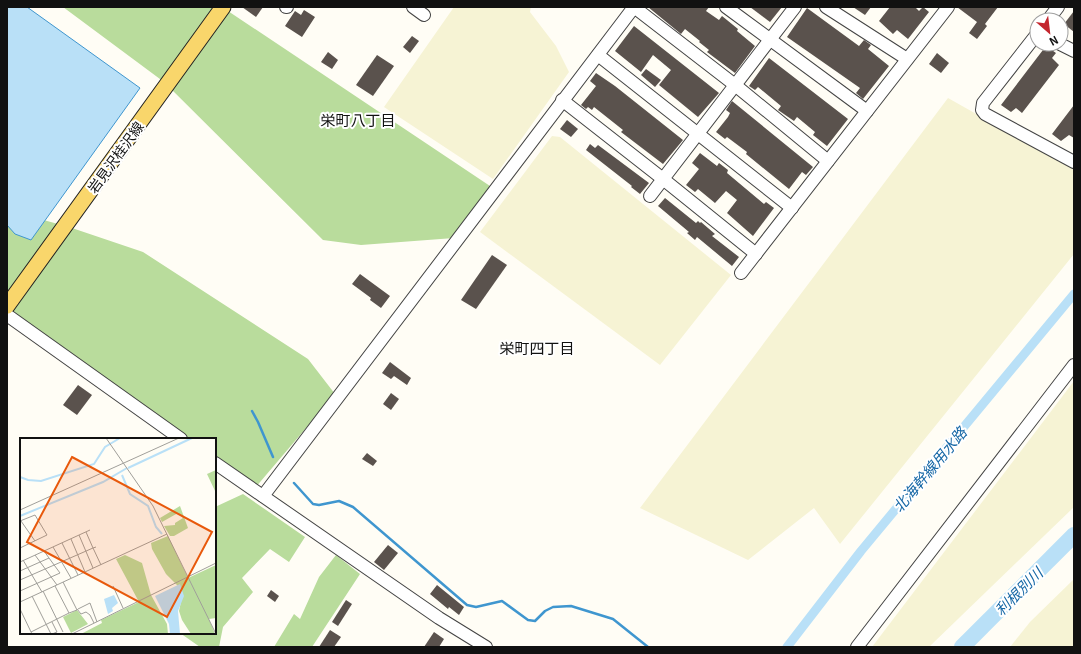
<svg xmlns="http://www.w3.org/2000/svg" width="1081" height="654" font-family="Georgia,'Noto Sans JP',serif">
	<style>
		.farmland { fill: #f6f3d4 }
		.forest { fill: #b9dc9c }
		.water { fill: #b9e0f7; stroke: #3f96cf }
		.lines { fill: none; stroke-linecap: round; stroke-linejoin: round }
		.stream { stroke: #3f96cf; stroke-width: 2.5 }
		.canal { stroke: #b9e0f7; stroke-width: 9 }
		.river { stroke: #b9e0f7; stroke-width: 16 }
		.building { fill: #5a524d }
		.minor-casing { stroke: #444; stroke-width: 14 }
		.major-casing { stroke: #222; stroke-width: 17 }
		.minor { stroke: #fff; stroke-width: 12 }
		.major { stroke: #f9d66b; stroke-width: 15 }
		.labels { text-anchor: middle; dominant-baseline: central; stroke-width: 4; stroke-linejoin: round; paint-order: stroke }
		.street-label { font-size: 14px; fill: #111; stroke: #fff }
		.neighbourhood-label { font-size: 15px; fill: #111; stroke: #fff }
		.water-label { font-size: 15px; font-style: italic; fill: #1768a6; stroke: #fff }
		.inset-river { fill: none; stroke: #b9e0f7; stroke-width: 2 }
		.inset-road { fill: none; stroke: #a09f9a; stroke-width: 1 }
		.view { fill: #e8590c; fill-opacity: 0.15; stroke: #e8590c; stroke-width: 2 }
		.inset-edge { fill: none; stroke: #111; stroke-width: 2 }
	</style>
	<rect width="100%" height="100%" fill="#fffdf5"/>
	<!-- farmland -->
	<g class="farmland">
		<path d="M 454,7 L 531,7 L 530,12 L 556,46 L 569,72 L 493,179 L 384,107 Z"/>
		<path d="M 948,98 L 1074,169 L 1074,254 L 840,544 L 814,508 L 748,560 L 640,508 Z"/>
		<path d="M 552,136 L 560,137 L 731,275 L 660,365 L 480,232 Z"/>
		<path d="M 1074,381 L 1074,507 L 929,647 L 872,647 Z"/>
		<path d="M 1074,579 L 1074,647 L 1010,647 L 1030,622 Z"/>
	</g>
	<!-- forest -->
	<g class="forest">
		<path d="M 63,7 L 222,7 L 490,186 L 454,238 L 361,245 L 323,240 L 164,82 Z"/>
		<path d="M 7,210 L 69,227 L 143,252 L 308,359 L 335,394 L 255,488 L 215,467 L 215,439 L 175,439 L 7,307 Z"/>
		<path d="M 243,494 L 305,537 L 289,562 L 270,549 L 242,578 L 253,592 L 223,627 L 219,647 L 200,647 L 180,633 L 215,633 L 215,507 Z"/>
		<path d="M 336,555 L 360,574 L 312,647 L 274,647 L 294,614 L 300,619 L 319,577 Z"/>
	</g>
	<!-- water -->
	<path class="water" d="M 7,7 L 27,7 L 140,88 L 31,240 L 15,234 L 7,225 Z"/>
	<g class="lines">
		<!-- stream -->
		<g class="stream">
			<path d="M 252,411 L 258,422 L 273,457"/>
			<path d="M 294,483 L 313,504 L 319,505 L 339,501 L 353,507 L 467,605 L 476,607 L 502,601 L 528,620 L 535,621 L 545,611 L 553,607 L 571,606 L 613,619 L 648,647"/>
		</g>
		<!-- canal -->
		<path class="canal" d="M 787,647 L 861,551 L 1074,294"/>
		<!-- river -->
		<path class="river" d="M 962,647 L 1074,535"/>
	</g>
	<!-- building -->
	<g class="building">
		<path d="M 242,7 L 263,7 L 256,17 Z"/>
		<path d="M 648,7 L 709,7 L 706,11 L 719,20 L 722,16 L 738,29 L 737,31 L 755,46 L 735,73 L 707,52 L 709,50 L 699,42 L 700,41 L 685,29 L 681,34 Z"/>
		<path d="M 750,7 L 782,7 L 770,22 Z"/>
		<path d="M 853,7 L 871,7 L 865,15 Z"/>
		<path d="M 890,7 L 915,7 L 919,11 L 923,7 L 929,12 L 908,39 L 897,30 L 893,34 L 879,21 Z"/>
		<path d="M 957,7 L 998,7 L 985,24 L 987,26 L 977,39 L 969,33 L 977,22 Z"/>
		<path d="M 807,8 L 859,46 L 864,40 L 871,45 L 868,49 L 889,66 L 863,99 L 856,93 L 860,88 L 787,37 Z"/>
		<path d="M 304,10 L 315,17 L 302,37 L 285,26 L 295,11 L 301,15 Z"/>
		<path d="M 1074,11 L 1074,32 L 1064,24 Z"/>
		<path d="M 634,26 L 719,93 L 698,117 L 659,85 L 671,70 L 653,55 L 641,72 L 615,51 Z"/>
		<path d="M 412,36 L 419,41 L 410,53 L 403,47 Z"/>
		<path d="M 1046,46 L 1056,53 L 1052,58 L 1059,65 L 1022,113 L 1016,108 L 1011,112 L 1001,105 Z"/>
		<path d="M 328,52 L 338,60 L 332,69 L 321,62 Z"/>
		<path d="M 937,53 L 949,63 L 941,73 L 929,64 Z"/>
		<path d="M 377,55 L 394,66 L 373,96 L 356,85 Z"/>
		<path d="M 769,58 L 848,119 L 827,146 L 813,135 L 815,132 L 797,117 L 794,121 L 778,110 L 781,106 L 758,87 L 755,90 L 749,86 Z"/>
		<path d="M 646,69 L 661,80 L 655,87 L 641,75 Z"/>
		<path d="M 596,73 L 615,86 L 683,140 L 663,164 L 621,132 L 623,130 L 594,107 L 592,110 L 588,107 L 586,109 L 581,105 L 596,86 L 590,81 Z"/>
		<path d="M 732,101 L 813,167 L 806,175 L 802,172 L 789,189 L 746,154 L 747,152 L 727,137 L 725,139 L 716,132 L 728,117 L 730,113 L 726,110 Z"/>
		<path d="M 1074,105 L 1074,138 L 1069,135 L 1061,141 L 1052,134 Z"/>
		<path d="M 567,120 L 578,129 L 571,137 L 560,129 Z"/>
		<path d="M 590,144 L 595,148 L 598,145 L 649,183 L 640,194 L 631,187 L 632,186 L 586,150 Z"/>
		<path d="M 700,153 L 717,166 L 719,163 L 728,170 L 727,173 L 764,204 L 766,202 L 774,208 L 753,236 L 727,213 L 737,200 L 726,191 L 715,203 L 698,189 L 695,192 L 686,185 L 699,169 L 692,163 Z"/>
		<path d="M 665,198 L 696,223 L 698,221 L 700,223 L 701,222 L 715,234 L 712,236 L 739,257 L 732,266 L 697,237 L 695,240 L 687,233 L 689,232 L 658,206 Z"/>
		<path d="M 492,255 L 507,265 L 476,309 L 461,300 Z"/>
		<path d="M 360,274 L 390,296 L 381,308 L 370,300 L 371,298 L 352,284 Z"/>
		<path d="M 390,362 L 411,378 L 407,385 L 394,376 L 391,379 L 382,373 Z"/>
		<path d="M 78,385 L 92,395 L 77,415 L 63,405 Z"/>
		<path d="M 391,393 L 399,399 L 391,410 L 383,404 Z"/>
		<path d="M 367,453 L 377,461 L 373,466 L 362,459 Z"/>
		<path d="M 388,545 L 398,553 L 384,570 L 374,562 Z"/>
		<path d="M 437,585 L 464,607 L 459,615 L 449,607 L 448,609 L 430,594 Z"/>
		<path d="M 271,590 L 279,596 L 275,602 L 267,596 Z"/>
		<path d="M 346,600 L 352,604 L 338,626 L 332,622 Z"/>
		<path d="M 330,630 L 341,637 L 334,647 L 319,647 Z"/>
		<path d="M 434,632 L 444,639 L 439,647 L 424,647 Z"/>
	</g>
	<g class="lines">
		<!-- minor casing -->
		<g class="minor-casing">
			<g id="minor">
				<path d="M 286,7 L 287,7"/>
				<path d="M 413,7 L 424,15"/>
				<path d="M 726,7 L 867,111"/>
				<path d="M 826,7 L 907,59"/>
				<path d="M 1048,20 L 1058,7"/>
				<path d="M 1037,34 L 983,103 L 982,110 L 985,114 L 1074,162"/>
				<path d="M 1060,44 L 1074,51"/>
				<path d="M 598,55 L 792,208"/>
				<path d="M 562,100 L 663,179 L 650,196"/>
				<path d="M 756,254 L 663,179 L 795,7"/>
				<path d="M 741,273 L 948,7"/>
				<path d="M 7,315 L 181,439"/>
				<path d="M 215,463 L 439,618 L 486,647"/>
				<path d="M 263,496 L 634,7 L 735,85 L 828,161"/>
				<path d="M 857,647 L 1074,365"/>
			</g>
		</g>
		<!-- major casing -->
		<g class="major-casing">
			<path id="major" d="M 7,306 L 223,7"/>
		</g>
		<!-- minor -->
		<use href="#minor" class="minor"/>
		<!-- major -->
		<use href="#major" class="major"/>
	</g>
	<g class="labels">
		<!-- street labels -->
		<g class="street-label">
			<text transform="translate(115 157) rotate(-54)">岩見沢桂沢線</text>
		</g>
		<!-- neighbourhood labels -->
		<g class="neighbourhood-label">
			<text x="358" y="119">栄町八丁目</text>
			<text x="537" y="347">栄町四丁目</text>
		</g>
		<!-- water labels -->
		<g class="water-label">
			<text transform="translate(929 469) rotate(-50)">北海幹線用水路</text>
			<text transform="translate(1018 591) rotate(-45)">利根別川</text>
		</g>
	</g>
	<!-- overview -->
	<g transform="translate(20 438)">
		<rect width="196" height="196" fill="#fffdf5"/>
		<path d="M 196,32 L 196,55 L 187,36 ZM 160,68 L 168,90 L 154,98 L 150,98 L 144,88 L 155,87 L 155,85 L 163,80 L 158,75 L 142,84 L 140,80 ZM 148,98 L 168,140 L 196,127 L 196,180 L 189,181 L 195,196 L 171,196 L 162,182 L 159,173 L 162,159 L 161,151 L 146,136 L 132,111 L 131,105 ZM 105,117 L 122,125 L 131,157 L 147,186 L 148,196 L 61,196 L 82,185 L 81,182 L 119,164 L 96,121 ZM 57,172 L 68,186 L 51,195 L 43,179 Z" fill="#b9dc9c"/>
		<path d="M 160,146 L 164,158 L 158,173 L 160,196 L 150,196 L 149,186 L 135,158 ZM 94,157 L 98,165 L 92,170 L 93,173 L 88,176 L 84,161 Z" fill="#b9e0f7"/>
		<path class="inset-river" d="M 108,30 L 172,0M 102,37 L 110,56 L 128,68 L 136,89 L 142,96M 0,39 L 8,42 L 21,43 L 74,26 L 85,9 L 100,0M 0,78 L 83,44 L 107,30"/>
		<path class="inset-road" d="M 86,0 L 133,68 L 196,196M 0,72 L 159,0M 0,83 L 15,77 L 27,97 L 0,110M 1,83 L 15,103M 59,97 L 73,130M 51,101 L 65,134M 42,105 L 58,137M 33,109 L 51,140M 76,109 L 73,110 L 81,127M 15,117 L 37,147M 3,122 L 22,154M 0,124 L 70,92M 0,133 L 29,120 L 24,113M 0,142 L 73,110 L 66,94M 43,144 L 57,172 L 49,175M 93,148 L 103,170M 0,153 L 40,135 L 29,120M 23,153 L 43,194M 12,158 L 31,196M 0,164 L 147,96M 0,171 L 12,196M 57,171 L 61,176 L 66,174 L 70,177 L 74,185M 58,171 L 70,165 L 77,184M 11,194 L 49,175 L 35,148M 32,196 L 37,194 L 32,184M 52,196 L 196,125"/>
		<path class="view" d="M 52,19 L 192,94 L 147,179 L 7,104 Z"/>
		<rect width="196" height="196" class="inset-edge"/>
	</g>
	<!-- border -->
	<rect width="1081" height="654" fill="none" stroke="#111111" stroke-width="16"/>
	<!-- north arrow -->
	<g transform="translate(1049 32) rotate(152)"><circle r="19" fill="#ffffff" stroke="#a0a0a0"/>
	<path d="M0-3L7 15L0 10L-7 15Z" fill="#c4262e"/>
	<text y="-6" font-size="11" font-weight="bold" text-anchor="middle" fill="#111111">N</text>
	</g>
</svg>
